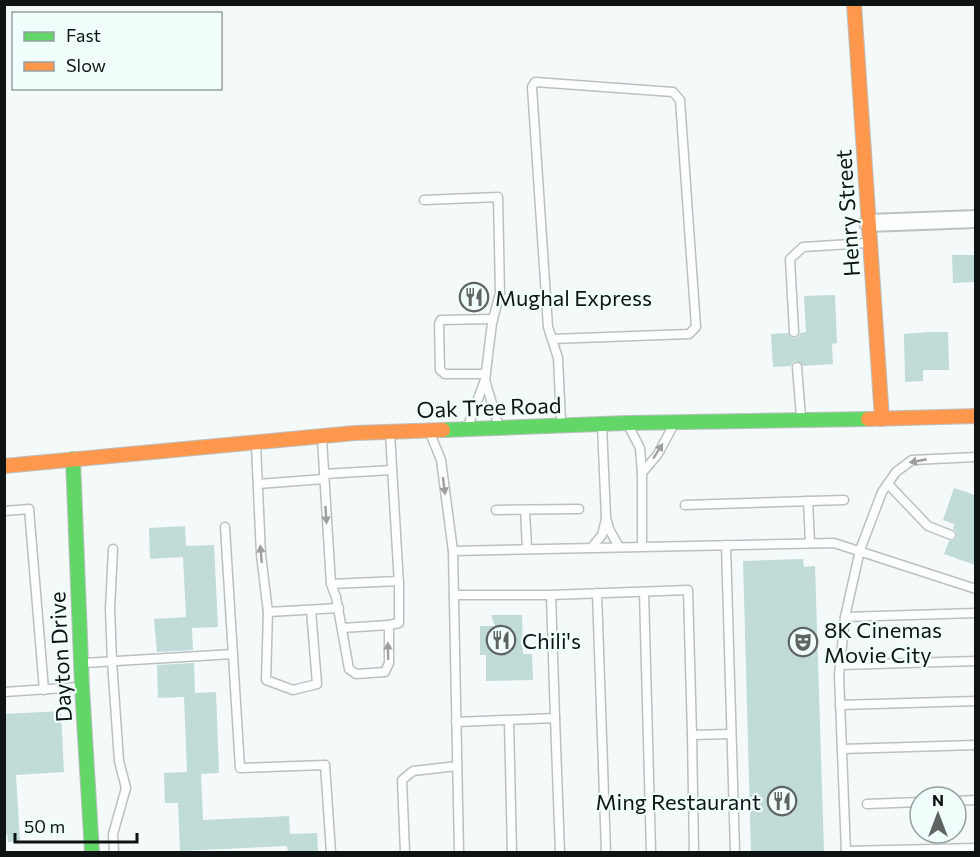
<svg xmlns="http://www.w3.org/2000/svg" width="980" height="857" font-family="Commissioner,sans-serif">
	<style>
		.building { fill: #c0dbd8 }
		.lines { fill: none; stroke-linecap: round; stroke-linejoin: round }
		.lane-casing { stroke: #bbc0c0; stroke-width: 11 }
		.street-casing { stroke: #bbc0c0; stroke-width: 20 }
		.fast-casing { stroke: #bbc0c0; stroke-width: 16 }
		.slow-casing { stroke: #bbc0c0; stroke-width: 16 }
		.lane { stroke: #fdfefe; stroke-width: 8 }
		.street { stroke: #fdfefe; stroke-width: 16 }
		.fast { stroke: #63d668; stroke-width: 14 }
		.slow { stroke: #ff974d; stroke-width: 14 }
		.oneway { fill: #9da0a0 }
		.labels { text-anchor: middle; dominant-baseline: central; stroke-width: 4.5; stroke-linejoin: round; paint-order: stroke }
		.street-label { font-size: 22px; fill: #0d1413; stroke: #f0fefc }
		.poi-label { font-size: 22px; fill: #0d1413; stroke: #f0fefc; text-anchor: start }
	</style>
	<rect width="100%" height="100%" fill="#f4fafa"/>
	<!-- building -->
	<g class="building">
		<path d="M 952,255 L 975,255 L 975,282 L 953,283 Z"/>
		<path d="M 835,295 L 837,343 L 832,344 L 833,364 L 803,366 L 797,361 L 793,362 L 791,366 L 773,367 L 771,334 L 788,333 L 794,338 L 798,337 L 800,333 L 806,332 L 804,296 Z"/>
		<path d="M 929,332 L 948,332 L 949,370 L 923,370 L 923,381 L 905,382 L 904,334 Z"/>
		<path d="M 954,488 L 975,495 L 975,565 L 944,554 L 949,541 L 954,540 L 957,537 L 956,532 L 953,529 L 954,524 L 943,520 Z"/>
		<path d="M 185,526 L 186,546 L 214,545 L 218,627 L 192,628 L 193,650 L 157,652 L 154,619 L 186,617 L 183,557 L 150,559 L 149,528 Z"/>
		<path d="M 803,559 L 804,567 L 815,566 L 824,852 L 751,852 L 743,561 Z"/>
		<path d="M 491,615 L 522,615 L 523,654 L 532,654 L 533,680 L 486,681 L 486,655 L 480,655 L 480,626 L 495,626 Z"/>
		<path d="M 194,663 L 195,693 L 216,692 L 219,773 L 201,774 L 203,820 L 289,816 L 290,834 L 317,833 L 318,852 L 288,852 L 287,846 L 180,851 L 178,803 L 165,803 L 164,773 L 187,772 L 184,697 L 158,698 L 157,665 Z"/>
		<path d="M 61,711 L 64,772 L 16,775 L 20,841 L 8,842 L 7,834 L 4,834 L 4,714 Z"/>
	</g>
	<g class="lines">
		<!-- lane casing -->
		<g class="lane-casing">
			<g id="lane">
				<path d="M 424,200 L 498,197 L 500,293 L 492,323 L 485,380"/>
				<path d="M 794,332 L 790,259 L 803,247 L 867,243"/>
				<path d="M 552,339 L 689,334 L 696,327 L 680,100 L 673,92 L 535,82 L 532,87 L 548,327 L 558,358 L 561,422"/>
				<path d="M 797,367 L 801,417"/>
				<path d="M 486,374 L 445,374 L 440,370 L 439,324 L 441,320 L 493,319"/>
				<path d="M 602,425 L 606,518 L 609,529 L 619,547"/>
				<path d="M 628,425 L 640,448 L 642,473"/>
				<path d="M 468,426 L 485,380 L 498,424"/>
				<path d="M 430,433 L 441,460 L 453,551 L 459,852"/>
				<path d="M 322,439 L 331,584 L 336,597 L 349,669 L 356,674 L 385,672 L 389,663 L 389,625 L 399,623 L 399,585 L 390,433"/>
				<path d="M 256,445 L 261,555 L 268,612 L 266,680 L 293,690 L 317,684 L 311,610"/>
				<path d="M 324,474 L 392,470"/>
				<path d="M 258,484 L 324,479"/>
				<path d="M 888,484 L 928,526 L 951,535"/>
				<path d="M 808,501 L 810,543"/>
				<path d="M 685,505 L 844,500"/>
				<path d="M 496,510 L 579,509"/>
				<path d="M 525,510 L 527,549"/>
				<path d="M 4,511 L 29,509 L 44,690"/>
				<path d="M 225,527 L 240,768 L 325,765 L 331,852"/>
				<path d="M 726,545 L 735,852"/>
				<path d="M 642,546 L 642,473 L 658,454 L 674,424"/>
				<path d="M 592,547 L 602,535 L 606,519"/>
				<path d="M 113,549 L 110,609 L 112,661 L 119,761 L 126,788 L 113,834 L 114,852"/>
				<path d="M 453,551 L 834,543 L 976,589"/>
				<path d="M 331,584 L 399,581"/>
				<path d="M 644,592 L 651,852"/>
				<path d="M 597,593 L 606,852"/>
				<path d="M 454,595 L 551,595 L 555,718 L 456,722"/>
				<path d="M 551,595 L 688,590 L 692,735 L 731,734"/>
				<path d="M 268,612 L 339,608"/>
				<path d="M 845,617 L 976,613"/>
				<path d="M 342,628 L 389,625"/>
				<path d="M 84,663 L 233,654"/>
				<path d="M 840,665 L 976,661"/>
				<path d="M 4,692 L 79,687"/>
				<path d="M 840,705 L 976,701"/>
				<path d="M 555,718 L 560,852"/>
				<path d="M 509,721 L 512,852"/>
				<path d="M 692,735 L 694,852"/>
				<path d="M 842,749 L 976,745"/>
				<path d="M 956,801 L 976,800"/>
				<path d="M 867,804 L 920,802"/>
				<path d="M 846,851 L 976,848"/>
				<path d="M 405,852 L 402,780 L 413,771 L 457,766"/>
				<path d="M 846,852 L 839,675 L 845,617 L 860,550 L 882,492 L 896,472 L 912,460 L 976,457"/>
			</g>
		</g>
		<!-- street casing -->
		<g class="street-casing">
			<path id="street" d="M 868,223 L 976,219"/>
		</g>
		<!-- fast casing -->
		<g class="fast-casing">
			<g id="fast">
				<path d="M 443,430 L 627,423 L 868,419"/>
				<path d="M 73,459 L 82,687 L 92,852"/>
			</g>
		</g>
		<!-- slow casing -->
		<g class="slow-casing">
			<g id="slow">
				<path d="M 854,4 L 882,419"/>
				<path d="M 868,419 L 976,416"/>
				<path d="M 4,466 L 355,433 L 443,430"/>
			</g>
		</g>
		<!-- lane -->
		<use href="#lane" class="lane"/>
		<!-- street -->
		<use href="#street" class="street"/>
		<!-- fast -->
		<use href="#fast" class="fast"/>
		<!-- slow -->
		<use href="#slow" class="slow"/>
	</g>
	<!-- one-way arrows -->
	<defs><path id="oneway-solid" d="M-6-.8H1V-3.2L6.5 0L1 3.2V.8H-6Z" transform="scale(1.5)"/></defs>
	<g class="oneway">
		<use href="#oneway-solid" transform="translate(658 451) rotate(-58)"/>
		<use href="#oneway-solid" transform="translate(918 461) rotate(169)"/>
		<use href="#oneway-solid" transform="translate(444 486) rotate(83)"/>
		<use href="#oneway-solid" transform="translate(326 515) rotate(86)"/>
		<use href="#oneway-solid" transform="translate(261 554) rotate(-95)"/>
		<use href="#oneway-solid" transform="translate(388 651) rotate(-91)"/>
	</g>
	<!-- icons -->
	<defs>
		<g id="restaurant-ring" transform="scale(1.5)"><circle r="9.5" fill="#f0fefc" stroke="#5e6464" stroke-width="1.5"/><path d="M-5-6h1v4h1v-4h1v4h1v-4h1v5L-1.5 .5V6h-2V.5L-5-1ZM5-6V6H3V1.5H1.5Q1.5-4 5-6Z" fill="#5e6464"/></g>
		<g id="theatre-ring" transform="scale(1.5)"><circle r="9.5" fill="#f0fefc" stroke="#5e6464" stroke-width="1.5"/><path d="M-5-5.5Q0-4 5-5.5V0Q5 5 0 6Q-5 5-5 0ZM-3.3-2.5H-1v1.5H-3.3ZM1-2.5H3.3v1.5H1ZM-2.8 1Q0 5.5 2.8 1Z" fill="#5e6464"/></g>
	</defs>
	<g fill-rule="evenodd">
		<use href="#restaurant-ring" x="474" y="297"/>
		<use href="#restaurant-ring" x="501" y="640"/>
		<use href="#theatre-ring" x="803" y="642"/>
		<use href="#restaurant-ring" x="782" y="801"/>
	</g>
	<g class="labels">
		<!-- street labels -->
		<g class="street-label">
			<text transform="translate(847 213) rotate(-94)">Henry Street</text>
			<text transform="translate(489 407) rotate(-2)">Oak Tree Road</text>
			<text transform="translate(60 657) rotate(-93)">Dayton Drive</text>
		</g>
		<!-- poi labels -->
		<g class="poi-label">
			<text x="495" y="297">Mughal Express</text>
			<text x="824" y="629">8K Cinemas<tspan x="824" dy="25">Movie City</tspan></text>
			<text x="522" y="640">Chili's</text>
			<text x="761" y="801" text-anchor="end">Ming Restaurant</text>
		</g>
	</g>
	<!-- border -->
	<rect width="980" height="857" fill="none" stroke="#0d1413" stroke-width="12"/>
	<!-- legend -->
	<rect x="12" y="12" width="210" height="78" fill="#f0fefc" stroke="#95a09f" stroke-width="1.5"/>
	<rect x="24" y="32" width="30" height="9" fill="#63d668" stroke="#95a09f" stroke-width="1.5"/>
	<text x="66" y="42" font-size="18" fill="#0d1413">Fast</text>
	<rect x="24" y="62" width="30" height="9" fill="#ff974d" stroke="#95a09f" stroke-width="1.5"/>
	<text x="66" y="72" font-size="18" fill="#0d1413">Slow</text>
	<!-- north arrow -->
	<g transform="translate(938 815)"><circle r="28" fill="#f0fefc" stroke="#95a09f" stroke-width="1.5"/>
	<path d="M0-4.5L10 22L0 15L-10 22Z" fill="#5e6464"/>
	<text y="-9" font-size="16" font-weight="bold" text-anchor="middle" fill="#0d1413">N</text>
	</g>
	<!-- scale -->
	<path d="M15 833v9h122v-9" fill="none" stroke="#0d1413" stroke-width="3"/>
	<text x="24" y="833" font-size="18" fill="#0d1413" stroke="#f0fefc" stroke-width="4.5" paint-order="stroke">50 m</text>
</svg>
